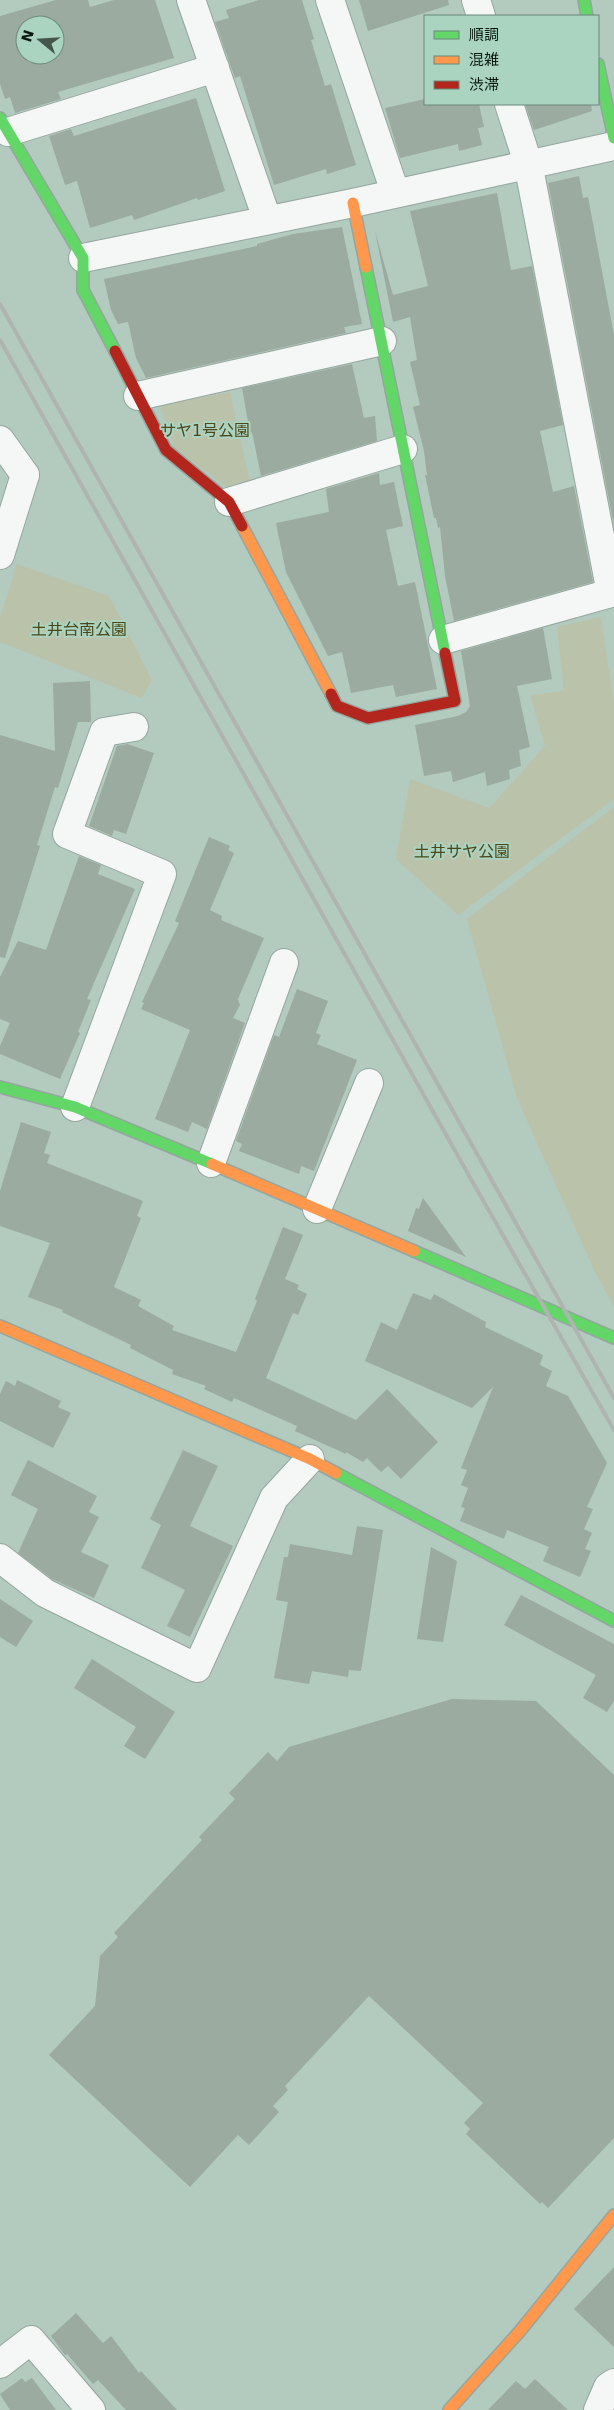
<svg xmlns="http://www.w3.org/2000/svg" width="614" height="2410" font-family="'DejaVu Sans','Noto Sans JP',sans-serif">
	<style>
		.green { fill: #bac2aa }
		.building { fill: #9baba0; fill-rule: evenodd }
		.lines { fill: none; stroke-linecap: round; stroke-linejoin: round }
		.street-casing { stroke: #95a69e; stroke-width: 30 }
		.fast-casing { stroke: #95a69e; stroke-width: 14 }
		.slow-casing { stroke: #95a69e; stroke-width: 14 }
		.jam-casing { stroke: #95a69e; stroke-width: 14 }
		.street { stroke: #f4f7f5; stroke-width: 28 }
		.fast { stroke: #63d668; stroke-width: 11 }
		.slow { stroke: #ff974d; stroke-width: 11 }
		.jam { stroke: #b3261e; stroke-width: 11 }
		.rail { stroke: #afb4b1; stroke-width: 4 }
		.labels { text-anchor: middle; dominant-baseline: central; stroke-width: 4; stroke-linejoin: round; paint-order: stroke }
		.park-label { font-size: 16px; fill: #4c4819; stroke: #aad3c0 }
	</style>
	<rect width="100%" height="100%" fill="#b3cabf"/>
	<!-- green -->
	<g class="green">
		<path d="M 230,392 L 251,487 L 233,492 L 174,447 L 160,405 Z"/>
		<path d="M 17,564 L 109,596 L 152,680 L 142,698 L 0,642 L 0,618 Z"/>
		<path d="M 601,617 L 614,704 L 614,799 L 458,915 L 396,859 L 410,779 L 489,808 L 545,746 L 530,695 L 564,691 L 557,627 Z"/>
		<path d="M 614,807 L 614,1307 L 595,1272 L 517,1098 L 467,919 Z"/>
	</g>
	<!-- building -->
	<g class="building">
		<path d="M 56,0 L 88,0 L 90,7 L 114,0 L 155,0 L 174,58 L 58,92 L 61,99 L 15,113 L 10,97 L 5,99 L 0,84 L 0,16 ZM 25,25 L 55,25 L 55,55 L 25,55 Z"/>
		<path d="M 259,0 L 302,0 L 314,39 L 311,40 L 325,86 L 331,84 L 356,165 L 327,174 L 326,169 L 274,185 L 240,76 L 235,78 L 215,22 L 229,18 L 226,10 Z"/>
		<path d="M 359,0 L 448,0 L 449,5 L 368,31 Z"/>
		<path d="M 196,98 L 225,191 L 198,200 L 197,198 L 134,220 L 132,215 L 90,228 L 77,181 L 65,185 L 49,136 L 71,129 L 74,136 Z"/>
		<path d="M 425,99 L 425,104 L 479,104 L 484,127 L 478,128 L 482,145 L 459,151 L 458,144 L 400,158 L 385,108 Z"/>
		<path d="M 525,104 L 591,104 L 592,111 L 534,130 Z"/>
		<path d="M 579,176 L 583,198 L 588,197 L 614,335 L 614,526 L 548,183 Z"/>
		<path d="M 497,193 L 511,270 L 532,266 L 563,425 L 540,431 L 553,492 L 574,486 L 593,582 L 454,621 L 445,576 L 440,527 L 438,528 L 436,518 L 434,518 L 425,475 L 427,475 L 424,451 L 413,407 L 420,405 L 410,362 L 417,360 L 410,317 L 393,322 L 375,231 L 393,295 L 428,286 L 410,211 Z"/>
		<path d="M 342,227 L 362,324 L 344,327 L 346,333 L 146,378 L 136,358 L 128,322 L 118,324 L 111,310 L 104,279 L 257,246 L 257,244 L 293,234 Z"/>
		<path d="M 352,364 L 364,418 L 375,416 L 377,441 L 261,476 L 252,432 L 250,433 L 242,388 Z"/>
		<path d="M 379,473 L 380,485 L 394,482 L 403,526 L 386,530 L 398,586 L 415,582 L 437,689 L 396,697 L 393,685 L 351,693 L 342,652 L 328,656 L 286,572 L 276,523 L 329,512 L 326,489 Z"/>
		<path d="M 543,628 L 552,679 L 517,686 L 530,747 L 519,750 L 521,766 L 509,770 L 510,779 L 487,786 L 485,772 L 453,782 L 451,771 L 424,776 L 415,725 L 458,716 L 466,712 L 470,706 L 461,651 Z"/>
		<path d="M 90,681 L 91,722 L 78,722 L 58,788 L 55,787 L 37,845 L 40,846 L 5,958 L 0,957 L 0,735 L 55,751 L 53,683 Z"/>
		<path d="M 127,744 L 154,753 L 126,834 L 114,830 L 112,836 L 89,826 L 117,746 Z"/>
		<path d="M 209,837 L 230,846 L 228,850 L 234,853 L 210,910 L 222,916 L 221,920 L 264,938 L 238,999 L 240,1005 L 233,1018 L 245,1023 L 207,1129 L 192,1122 L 188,1132 L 155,1119 L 190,1030 L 141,1009 L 144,1003 L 142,1002 L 179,923 L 175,921 Z"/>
		<path d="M 79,856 L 101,865 L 98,874 L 135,889 L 87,999 L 91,1000 L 78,1032 L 80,1033 L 60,1079 L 0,1054 L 0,1046 L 10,1023 L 0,1019 L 0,977 L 18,941 L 46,950 Z"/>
		<path d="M 297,989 L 328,1001 L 316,1033 L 321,1035 L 317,1044 L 357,1060 L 314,1171 L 301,1166 L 299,1174 L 239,1151 L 242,1144 L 236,1141 L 274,1035 L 279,1037 Z"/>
		<path d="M 21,1122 L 51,1132 L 44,1153 L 50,1155 L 47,1163 L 143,1201 L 137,1216 L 141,1218 L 114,1287 L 141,1300 L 138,1306 L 174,1326 L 172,1330 L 236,1352 L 257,1301 L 255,1299 L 283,1227 L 303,1235 L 285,1279 L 299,1285 L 297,1289 L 307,1294 L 298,1315 L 293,1313 L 266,1378 L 356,1420 L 387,1389 L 438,1442 L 401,1479 L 388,1466 L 381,1472 L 367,1458 L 363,1462 L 346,1452 L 346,1454 L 295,1431 L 297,1426 L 234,1398 L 232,1402 L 204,1389 L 206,1386 L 172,1374 L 173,1370 L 130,1348 L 131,1345 L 62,1312 L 63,1310 L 28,1297 L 50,1243 L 0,1226 L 0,1191 Z"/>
		<path d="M 423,1198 L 466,1257 L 408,1231 L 416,1208 L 419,1209 Z"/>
		<path d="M 413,1293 L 431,1300 L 434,1294 L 486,1322 L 485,1327 L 543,1355 L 540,1365 L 552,1371 L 546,1386 L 568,1396 L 607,1463 L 587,1507 L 593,1509 L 584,1529 L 592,1533 L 585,1549 L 591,1551 L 580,1577 L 543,1561 L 549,1547 L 507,1530 L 504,1539 L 460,1521 L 465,1508 L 461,1507 L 468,1488 L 461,1485 L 467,1470 L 461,1468 L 493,1387 L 472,1408 L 365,1361 L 381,1322 L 397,1330 Z"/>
		<path d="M 17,1380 L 61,1401 L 58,1407 L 71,1413 L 53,1448 L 0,1421 L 0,1394 L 6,1381 L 15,1386 Z"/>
		<path d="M 183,1450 L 218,1466 L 190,1526 L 233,1546 L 190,1637 L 167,1626 L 185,1590 L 141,1568 L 161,1525 L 150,1519 Z"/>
		<path d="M 28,1460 L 97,1496 L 89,1512 L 99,1517 L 81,1552 L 109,1565 L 94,1598 L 52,1579 L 18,1553 L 38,1509 L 11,1495 Z"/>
		<path d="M 357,1526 L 383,1530 L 361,1671 L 349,1670 L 348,1677 L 312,1671 L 309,1684 L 274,1678 L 288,1602 L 276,1600 L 284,1557 L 288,1557 L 290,1544 L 352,1555 Z"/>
		<path d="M 431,1547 L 457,1561 L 443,1642 L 417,1639 Z"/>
		<path d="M 521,1595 L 614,1644 L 614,1701 L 607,1712 L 583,1698 L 596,1675 L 504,1625 Z"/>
		<path d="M 0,1599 L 33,1621 L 16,1647 L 0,1637 Z"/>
		<path d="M 92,1659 L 175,1712 L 145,1759 L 124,1746 L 136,1727 L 74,1688 Z"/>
		<path d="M 452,1699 L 536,1701 L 614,1775 L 614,2138 L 548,2208 L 542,2202 L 540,2204 L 466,2134 L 470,2129 L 464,2123 L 483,2103 L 369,1996 L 285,2086 L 288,2090 L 273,2106 L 279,2112 L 249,2145 L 238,2135 L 190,2187 L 49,2055 L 95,2006 L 100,1956 L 118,1937 L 114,1933 L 202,1840 L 199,1837 L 235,1799 L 229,1793 L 268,1752 L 277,1761 L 289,1747 Z"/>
		<path d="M 614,2267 L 614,2347 L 574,2309 Z"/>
		<path d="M 76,2313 L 103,2343 L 111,2336 L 139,2373 L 141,2371 L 177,2410 L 126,2410 L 98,2380 L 93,2384 L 67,2354 L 65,2355 L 51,2336 Z"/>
		<path d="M 22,2378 L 25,2382 L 32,2378 L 56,2410 L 10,2410 L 0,2394 Z"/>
		<path d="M 535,2379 L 568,2410 L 488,2410 L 516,2381 L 525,2389 Z"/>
	</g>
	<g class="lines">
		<!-- street casing -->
		<g class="street-casing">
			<g id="street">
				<path d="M 191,0 L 267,219"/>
				<path d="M 330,0 L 395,192"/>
				<path d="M 476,0 L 481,16"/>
				<path d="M 8,132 L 215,68"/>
				<path d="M 83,258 L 353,203 L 614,146"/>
				<path d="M 138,396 L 382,341"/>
				<path d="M 0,440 L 25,475"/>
				<path d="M 229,502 L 403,449"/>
				<path d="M 0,555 L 25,475"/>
				<path d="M 443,640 L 611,593 L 528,163 L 509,104"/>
				<path d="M 75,1107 L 162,874 L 67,834 L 104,732 L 134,727"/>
				<path d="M 211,1163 L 284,963"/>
				<path d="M 317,1209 L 369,1083"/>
				<path d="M 0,1558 L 45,1593 L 197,1668 L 274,1498 L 310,1459"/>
				<path d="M 0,2364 L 31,2340 L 91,2410"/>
				<path d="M 598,2410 L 608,2387 L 614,2383"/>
			</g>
		</g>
		<!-- fast casing -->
		<g class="fast-casing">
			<g id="fast">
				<path d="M 584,0 L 587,16"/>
				<path d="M 598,64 L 614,138"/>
				<path d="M 0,118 L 83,258 L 83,290 L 115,351"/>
				<path d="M 366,267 L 445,653"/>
				<path d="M 0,1087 L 75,1107 L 212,1164"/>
				<path d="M 414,1251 L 614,1338"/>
				<path d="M 336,1473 L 614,1621"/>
			</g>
		</g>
		<!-- slow casing -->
		<g class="slow-casing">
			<g id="slow">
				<path d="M 353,203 L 366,267"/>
				<path d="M 242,526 L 331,694"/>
				<path d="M 212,1164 L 414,1251"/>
				<path d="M 0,1326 L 310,1459 L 336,1473"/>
				<path d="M 449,2410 L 520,2331 L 614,2215"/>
			</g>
		</g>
		<!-- jam casing -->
		<g class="jam-casing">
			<g id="jam">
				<path d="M 115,351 L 166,450 L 229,502 L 242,526"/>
				<path d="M 331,694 L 337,706 L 368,718 L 455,701 L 445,653"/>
			</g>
		</g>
		<!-- street -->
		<use href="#street" class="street"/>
		<!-- fast -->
		<use href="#fast" class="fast"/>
		<!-- slow -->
		<use href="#slow" class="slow"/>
		<!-- jam -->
		<use href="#jam" class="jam"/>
		<!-- rail -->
		<g class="rail">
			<path d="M 0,304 L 614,1398"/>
			<path d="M 0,340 L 472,1181 L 614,1430"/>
		</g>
	</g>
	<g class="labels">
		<!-- park labels -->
		<g class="park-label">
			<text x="205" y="430">サヤ1号公園</text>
			<text x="79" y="629">土井台南公園</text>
			<text x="462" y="851">土井サヤ公園</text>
		</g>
	</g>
	<!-- legend -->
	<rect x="424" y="15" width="175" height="90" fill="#aad3c0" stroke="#69887a"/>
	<rect x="434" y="31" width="25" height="8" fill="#63d668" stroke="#69887a"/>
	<text x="469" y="40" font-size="15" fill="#081811">順調</text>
	<rect x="434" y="56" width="25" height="8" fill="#ff974d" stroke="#69887a"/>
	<text x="469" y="65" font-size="15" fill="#081811">混雑</text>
	<rect x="434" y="81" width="25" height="8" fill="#b3261e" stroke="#69887a"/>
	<text x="469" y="90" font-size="15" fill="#081811">渋滞</text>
	<!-- north arrow -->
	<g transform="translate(40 40) rotate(288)"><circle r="24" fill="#aad3c0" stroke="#69887a"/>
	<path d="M0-4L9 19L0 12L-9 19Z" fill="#44564e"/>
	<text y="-8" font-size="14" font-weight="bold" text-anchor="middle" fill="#081811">N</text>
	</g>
</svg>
